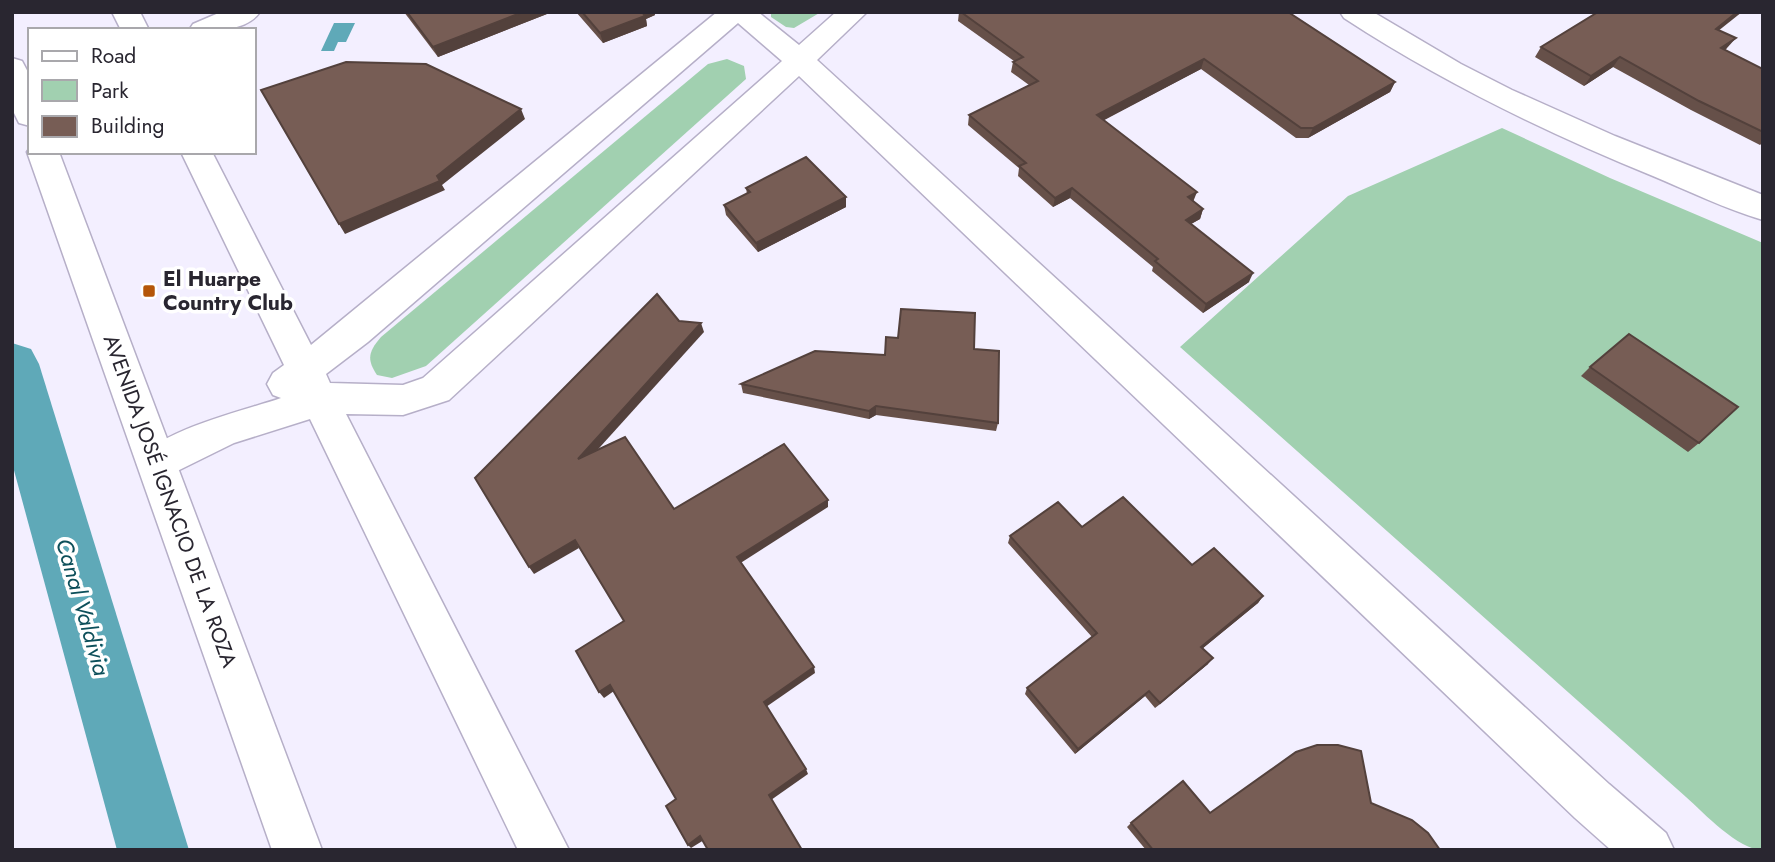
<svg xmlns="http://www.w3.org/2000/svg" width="1775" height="862" font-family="Jost,sans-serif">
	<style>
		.green { fill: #a1d0b0 }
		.water { fill: #5fa9b8 }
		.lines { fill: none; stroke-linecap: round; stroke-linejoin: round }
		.canal { fill: #5fa9b8; fill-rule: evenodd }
		.minor-casing { stroke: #b6afc8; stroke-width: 3 }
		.primary-casing { stroke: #b6afc8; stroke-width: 3 }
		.minor { fill: #fff; fill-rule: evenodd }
		.primary { fill: #fff; fill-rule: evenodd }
		.wall { fill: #665049 }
		.shaded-wall { fill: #53413c }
		.building { fill: #775d55; stroke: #53413c; stroke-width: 2 }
		.poi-dot { fill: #b55609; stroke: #fff; stroke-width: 2.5 }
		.labels { text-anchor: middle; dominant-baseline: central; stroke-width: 7; stroke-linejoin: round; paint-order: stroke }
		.poi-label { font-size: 21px; font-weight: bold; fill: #292630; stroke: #fff; text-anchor: start }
		.street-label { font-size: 21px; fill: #292630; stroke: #fff }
		.water-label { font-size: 23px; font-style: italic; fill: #0d4f5a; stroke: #fff }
	</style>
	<rect width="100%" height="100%" fill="#f3efff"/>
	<!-- green -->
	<g class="green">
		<path d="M 771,12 L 821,12 L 794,28 L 786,27 L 771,17 Z"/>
		<path d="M 727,59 L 744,66 L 746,79 L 426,366 L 392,378 L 377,375 C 366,359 369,351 381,337 L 708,64 Z"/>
		<path d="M 1502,128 L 1610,178 L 1763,243 L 1763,850 C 1738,850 1704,813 1686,797 L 1180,347 L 1348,196 Z"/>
	</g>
	<!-- water -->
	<path class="water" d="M 334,23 L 355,23 L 346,42 L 338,42 L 334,51 L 321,51 Z"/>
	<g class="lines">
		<!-- canal -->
		<path class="canal" d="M 12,343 L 31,349 L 39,364 L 189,850 L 117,850 L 12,463 Z"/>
		<!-- minor casing -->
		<g class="minor-casing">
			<g id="minor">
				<path d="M 112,12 L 140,12 L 149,30 L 121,30 Z"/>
				<path d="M 221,12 L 260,12 C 245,33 211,30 189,30 L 193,24 Z"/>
				<path d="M 717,12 L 758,12 L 799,45 L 836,12 L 867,12 L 817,60 L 1609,784 L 1666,833 L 1674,850 L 1611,850 L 1575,818 L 799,76 L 449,400 L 403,415 L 346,414 L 569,850 L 518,850 L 310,419 L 234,443 L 157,481 L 143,476 L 137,464 C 153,431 247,410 281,398 L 273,395 L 267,384 L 273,373 L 284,365 L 181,152 L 212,152 L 311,345 ZM 738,23 L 782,61 L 423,378 L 403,385 L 330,383 L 326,374 L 368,342 Z"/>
				<path d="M 1340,12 L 1373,12 L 1461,64 L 1512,90 L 1615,136 L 1763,195 L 1763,220 C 1725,209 1689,191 1653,176 C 1545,132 1442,82 1344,18 Z"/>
			</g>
		</g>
		<!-- primary casing -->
		<g class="primary-casing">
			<g id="primary">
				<path d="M 12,58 L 22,61 L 30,76 L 30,126 L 19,123 L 12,109 Z"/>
				<path d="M 30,148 L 30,152 L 59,152 L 322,850 L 272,850 L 27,152 Z"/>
			</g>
		</g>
		<!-- minor -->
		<use href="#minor" class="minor"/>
		<!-- primary -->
		<use href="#primary" class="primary"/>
	</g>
	<!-- wall -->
	<g class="wall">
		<path d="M 404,12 L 552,12 L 438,57 Z"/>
		<path d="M 576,12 L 654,12 L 655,15 L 646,19 L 647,26 L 603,43 Z"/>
		<path d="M 959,12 L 1288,12 L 1395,82 L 1390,92 L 1308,138 L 1296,138 L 1201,69 L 1103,120 L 1193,202 L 1203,209 L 1200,219 L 1191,224 L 1249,282 L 1203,313 L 1152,271 L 1153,267 L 1070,198 L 1053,207 L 1018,176 L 1019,168 L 968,125 L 969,115 L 1029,85 L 1011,72 L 1013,62 L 1014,61 L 958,21 Z"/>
		<path d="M 1719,30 L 1727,48 L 1725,50 L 1763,69 L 1763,142 L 1760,145 L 1691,110 L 1613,67 L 1584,86 L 1535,57 L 1541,47 Z"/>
		<path d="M 746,188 L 846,197 L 846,207 L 758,252 L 726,215 L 724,205 L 747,194 Z"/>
		<path d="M 974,349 L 998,423 L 996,431 L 876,415 L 869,419 L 743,393 L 741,384 Z"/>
		<path d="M 1590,367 L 1699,443 L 1688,452 L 1581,376 Z"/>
		<path d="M 1082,527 L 1192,565 L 1263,596 L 1258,603 L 1203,648 L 1208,664 L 1155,708 L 1145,696 L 1075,754 L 1025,694 L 1027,688 L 1092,637 L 1008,543 L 1010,536 Z"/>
		<path d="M 1371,803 L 1440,850 L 1146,850 L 1127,827 L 1131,823 L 1210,813 Z"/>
	</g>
	<!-- shaded-wall -->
	<g class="shaded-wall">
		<path d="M 523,12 L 552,12 L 438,57 L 433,47 Z"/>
		<path d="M 640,12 L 654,12 L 655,15 L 646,19 L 647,26 L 603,43 L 600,33 Z"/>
		<path d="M 1737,12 L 1742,12 L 1708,39 L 1716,29 Z"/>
		<path d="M 1736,38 L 1727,48 L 1713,58 L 1721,48 Z"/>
		<path d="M 1620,57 L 1613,67 L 1584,86 L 1591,76 Z"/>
		<path d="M 1204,59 L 1201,69 L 1095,125 L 1097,115 Z"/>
		<path d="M 1395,82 L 1390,92 L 1308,138 L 1313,128 Z"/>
		<path d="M 521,109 L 525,119 L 442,185 L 445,190 L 345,234 L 339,224 L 437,176 Z"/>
		<path d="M 1072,188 L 1070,198 L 1053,207 L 1055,198 Z"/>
		<path d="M 1197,192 L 1193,202 L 1188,197 Z"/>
		<path d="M 846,197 L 846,207 L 758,252 L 756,243 Z"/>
		<path d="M 1203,209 L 1200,219 L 1182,229 L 1186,220 Z"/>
		<path d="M 1253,273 L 1249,282 L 1203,313 L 1206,304 Z"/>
		<path d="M 701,323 L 704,332 L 582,467 L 578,459 Z"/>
		<path d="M 876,406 L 876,415 L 869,419 L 869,411 Z"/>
		<path d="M 828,500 L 828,507 L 739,564 L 737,557 Z"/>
		<path d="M 575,540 L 579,548 L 534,574 L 529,567 Z"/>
		<path d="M 1263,596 L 1258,603 L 1197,653 L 1201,647 Z"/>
		<path d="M 1213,658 L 1208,664 L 1155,708 L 1160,703 Z"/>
		<path d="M 814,667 L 815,673 L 766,707 L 764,702 Z"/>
		<path d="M 610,685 L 614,691 L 604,698 L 599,692 Z"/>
		<path d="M 1149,691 L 1145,696 L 1075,754 L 1078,749 Z"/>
		<path d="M 806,769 L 808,774 L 771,800 L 769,795 Z"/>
		<path d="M 700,836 L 704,840 L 691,848 L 688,845 Z"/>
	</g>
	<!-- building -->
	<g class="building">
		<path d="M 407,12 L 523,12 L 433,47 Z"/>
		<path d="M 582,12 L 642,12 L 645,16 L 600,33 Z"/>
		<path d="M 961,12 L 1288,12 L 1395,82 L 1313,128 L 1301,128 L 1204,59 L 1097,115 L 1197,192 L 1188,197 L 1203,209 L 1186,220 L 1253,273 L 1206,304 L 1155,261 L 1158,259 L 1072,188 L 1055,198 L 1019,166 L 1026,163 L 969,115 L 1038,81 L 1013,62 L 1023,57 Z"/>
		<path d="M 1598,12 L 1737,12 L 1716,29 L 1736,38 L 1721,48 L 1763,69 L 1763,132 L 1699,101 L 1620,57 L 1591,76 L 1541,47 Z"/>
		<path d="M 346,62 L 426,64 L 521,109 L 437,176 L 440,181 L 339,224 L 261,90 Z"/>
		<path d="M 806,157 L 846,197 L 756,243 L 724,205 L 750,192 L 746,188 Z"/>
		<path d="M 657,294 L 679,321 L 701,323 L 578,459 L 625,437 L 674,509 L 784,444 L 828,500 L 737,557 L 814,667 L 764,702 L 806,769 L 769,795 L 802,850 L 708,850 L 700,836 L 688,845 L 666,806 L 676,799 L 610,685 L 599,692 L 576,651 L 624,621 L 575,540 L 529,567 L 475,478 Z"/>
		<path d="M 901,309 L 975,313 L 974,349 L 999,351 L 998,423 L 876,406 L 869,411 L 741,384 L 815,351 L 885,355 L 886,337 L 898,338 Z"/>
		<path d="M 1629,334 L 1738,407 L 1699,443 L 1590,367 Z"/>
		<path d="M 1123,497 L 1192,565 L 1214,548 L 1263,596 L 1201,647 L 1213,658 L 1160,703 L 1149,691 L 1078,749 L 1027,688 L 1097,633 L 1010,536 L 1058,502 L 1082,527 Z"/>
		<path d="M 1317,745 L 1338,745 L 1361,751 L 1371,803 L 1412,820 L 1428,833 L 1440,850 L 1153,850 L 1131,823 L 1183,781 L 1210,813 L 1296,752 Z"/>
	</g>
	<!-- markers -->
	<rect class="poi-dot" x="142" y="284" width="14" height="14" rx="3.5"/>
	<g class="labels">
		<!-- poi labels -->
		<g class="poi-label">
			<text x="163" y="279">El Huarpe<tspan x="163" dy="24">Country Club</tspan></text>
		</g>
		<!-- street labels -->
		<g class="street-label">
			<text transform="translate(170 501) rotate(70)">AVENIDA JOSÉ IGNACIO DE LA ROZA</text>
		</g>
		<!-- water labels -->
		<g class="water-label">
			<text transform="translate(83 607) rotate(74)">Canal Valdivia</text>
		</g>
	</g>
	<!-- border -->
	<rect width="1775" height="862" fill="none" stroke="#292630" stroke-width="28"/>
	<!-- legend -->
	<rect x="28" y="28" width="228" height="126" fill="#ffffff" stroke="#a9a8ac" stroke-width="2"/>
	<rect x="42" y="51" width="35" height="10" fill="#ffffff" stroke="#a9a8ac" stroke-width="2"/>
	<text x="91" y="63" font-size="21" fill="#292630">Road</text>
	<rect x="42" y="80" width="35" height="21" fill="#a1d0b0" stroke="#a9a8ac" stroke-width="2"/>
	<text x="91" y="98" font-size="21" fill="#292630">Park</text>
	<rect x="42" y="116" width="35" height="21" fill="#775d55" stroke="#a9a8ac" stroke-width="2"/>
	<text x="91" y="133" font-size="21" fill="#292630">Building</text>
</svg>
